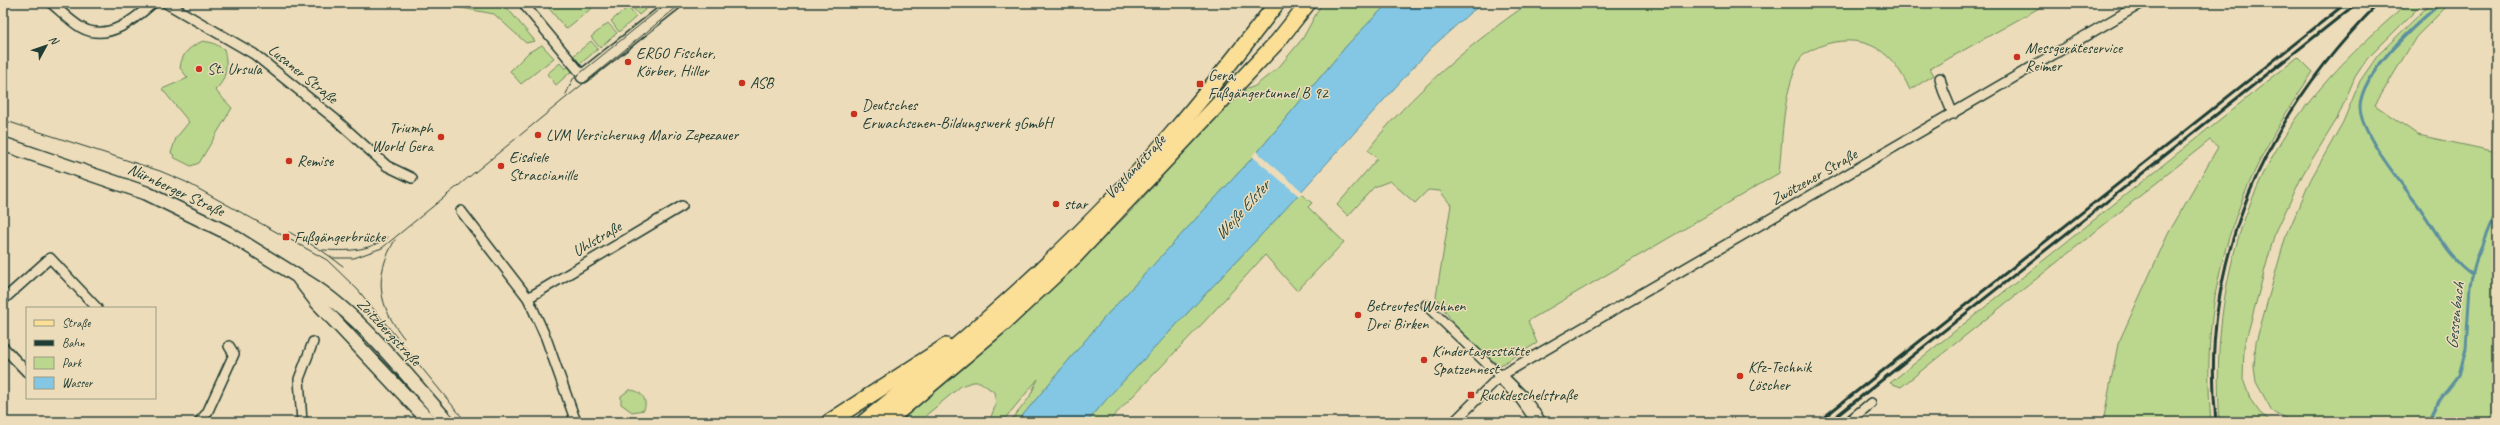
<svg xmlns="http://www.w3.org/2000/svg" width="2500" height="425" font-family="Caveat,sans-serif">
	<style>
		.green { fill: #bbd68d; stroke: #6d8a60 }
		.water { fill: #83c7e4; stroke: #5b909e }
		.pier { fill: #eddcb9 }
		.lines { fill: none; stroke-linecap: round; stroke-linejoin: round }
		.stream { stroke: #5b909e; stroke-width: 3 }
		.street-casing { stroke: #1f3d34; stroke-width: 12 }
		.secondary-casing { stroke: #1f3d34; stroke-width: 16 }
		.primary-casing { stroke: #1f3d34; stroke-width: 18 }
		.street { stroke: #eddcb9; stroke-width: 9 }
		.secondary { stroke: #eddcb9; stroke-width: 13 }
		.primary { stroke: #fbdf96; stroke-width: 15 }
		.tram { stroke: #1f3d34; stroke-width: 1 }
		.rail { stroke: #1f3d34; stroke-width: 3 }
		.poi-dot { fill: #c8321e; stroke: #eddcb9; stroke-width: 1.5 }
		.labels { text-anchor: middle; dominant-baseline: central; stroke-width: 3; stroke-linejoin: round; paint-order: stroke }
		.poi-label { font-size: 16px; fill: #1f3d34; stroke: #eddcb9; text-anchor: start }
		.street-label { font-size: 16px; fill: #1f3d34; stroke: #eddcb9 }
		.water-label { font-size: 17px; font-style: italic; fill: #294b46; stroke: #eddcb9 }
	</style>
	<rect width="100%" height="100%" fill="#eddcb9"/>
	<filter id="ink" filterUnits="userSpaceOnUse"><feTurbulence type="fractalNoise" baseFrequency=".025" numOctaves="2"/><feDisplacementMap in="SourceGraphic" scale="8" xChannelSelector="R" yChannelSelector="G"/><feConvolveMatrix kernelMatrix="1 2 1 2 8 2 1 2 1" color-interpolation-filters="sRGB"/></filter>
	<g filter="url(#ink)">
		<!-- green -->
		<g class="green">
			<path d="M 435,3 L 503,3 L 535,41 L 526,43 L 494,14 Z"/>
			<path d="M 550,3 L 598,3 L 566,29 L 547,6 Z"/>
			<path d="M 632,3 L 653,3 L 639,15 L 630,5 Z"/>
			<path d="M 1322,3 L 1388,3 L 1348,44 L 1256,154 L 1104,318 L 1017,422 L 1010,422 L 1029,398 L 1038,379 L 1002,422 L 989,422 L 996,404 L 994,392 L 980,382 L 972,382 L 961,386 L 918,422 L 899,422 L 965,367 L 1078,263 L 1132,210 L 1218,113 L 1240,92 L 1255,86 L 1279,67 L 1303,38 Z"/>
			<path d="M 1529,3 L 2048,3 L 1930,69 L 1934,75 L 1910,90 C 1893,52 1868,33 1826,44 C 1818,47 1804,52 1800,59 C 1782,94 1783,135 1779,173 L 1528,321 L 1537,343 L 1499,366 L 1459,332 L 1436,297 L 1451,205 L 1440,191 L 1428,190 L 1415,203 L 1390,181 L 1374,187 L 1348,216 L 1337,205 L 1377,159 L 1368,150 C 1408,96 1474,41 1529,3 Z"/>
			<path d="M 2408,3 L 2423,3 L 2367,59 L 2355,77 L 2337,119 L 2303,174 L 2274,236 L 2244,347 L 2243,379 L 2250,399 L 2260,413 L 2272,422 L 2220,422 C 2211,311 2236,195 2306,106 C 2336,67 2371,35 2408,3 Z"/>
			<path d="M 2431,3 L 2448,5 L 2416,37 L 2375,105 L 2418,135 L 2497,152 L 2497,422 L 2293,422 L 2272,411 L 2256,382 L 2254,367 L 2256,342 L 2285,239 L 2311,179 L 2343,122 L 2360,81 L 2378,55 Z"/>
			<path d="M 628,7 L 636,17 L 619,32 L 611,21 Z"/>
			<path d="M 608,23 L 617,33 L 600,48 L 591,37 Z"/>
			<path d="M 203,41 L 213,43 L 224,49 C 228,64 227,80 215,90 L 232,108 L 199,163 L 191,166 L 173,157 L 174,155 L 171,153 L 176,138 L 189,122 L 162,89 L 188,78 L 180,68 C 182,52 190,47 203,41 Z"/>
			<path d="M 591,41 L 598,49 L 580,64 L 573,56 Z"/>
			<path d="M 542,45 L 554,58 L 521,84 L 510,71 L 529,52 Z"/>
			<path d="M 2298,57 L 2313,72 C 2237,181 2199,287 2211,422 L 2103,422 L 2118,344 L 2168,234 L 2218,147 L 2210,140 L 1901,387 L 1890,383 Z"/>
			<path d="M 560,63 L 565,69 L 571,64 L 574,69 L 556,85 L 547,74 Z"/>
			<path d="M 1299,192 L 1312,203 L 1308,207 L 1344,242 L 1297,291 L 1265,255 L 1204,322 L 1108,422 L 1087,422 L 1112,393 L 1280,215 Z"/>
			<path d="M 629,390 C 641,390 648,399 644,410 L 632,412 L 621,404 L 621,396 Z"/>
		</g>
		<!-- water -->
		<path class="water" d="M 1388,3 L 1485,3 L 1471,12 L 1430,49 L 1280,215 L 1112,393 L 1087,422 L 1017,422 L 1104,318 L 1256,154 L 1348,44 Z"/>
		<!-- pier -->
		<path class="pier" d="M 1256,151 L 1303,192 L 1299,196 L 1252,156 Z"/>
		<g class="lines">
			<!-- stream -->
			<g class="stream">
				<path d="M 2441,3 C 2416,24 2361,73 2360,107 C 2360,133 2401,183 2417,204 C 2435,228 2447,258 2473,275"/>
				<path d="M 2429,422 L 2439,401 L 2459,375 L 2466,349 L 2470,285 L 2477,257 L 2497,208"/>
			</g>
			<!-- street casing -->
			<g class="street-casing">
				<g id="street">
					<path d="M 51,3 C 61,11 71,22 82,28 C 108,42 135,19 153,3"/>
					<path d="M 166,3 L 254,54 L 335,119 L 387,166 L 412,178"/>
					<path d="M 531,3 L 526,7 L 583,76"/>
					<path d="M 1940,78 L 1943,90 L 1953,114"/>
					<path d="M 461,211 L 528,298 L 546,338 L 576,422"/>
					<path d="M 528,298 L 682,206"/>
					<path d="M 3,300 L 50,258 L 97,308"/>
					<path d="M 1426,305 L 1500,376"/>
					<path d="M 3,347 L 27,372"/>
					<path d="M 199,422 L 207,413 L 234,354 L 229,346"/>
					<path d="M 302,422 L 299,379 L 313,342"/>
					<path d="M 1454,422 L 1500,376 L 2142,3"/>
					<path d="M 1848,422 L 1871,403"/>
				</g>
			</g>
			<!-- secondary casing -->
			<g class="secondary-casing">
				<g id="secondary">
					<path d="M 583,76 L 675,3"/>
					<path d="M 3,144 L 146,193 L 228,233 L 297,276 L 316,301 L 430,422"/>
					<path d="M 300,278 C 355,308 406,375 448,422"/>
					<path d="M 1500,376 L 1522,398 L 1539,422"/>
				</g>
			</g>
			<!-- primary casing -->
			<g class="primary-casing">
				<g id="primary">
					<path d="M 829,422 L 946,346"/>
					<path d="M 864,422 C 973,335 1080,241 1171,135 C 1208,92 1243,47 1277,3"/>
					<path d="M 886,422 L 1006,321 L 1074,257 L 1278,41 L 1308,3"/>
				</g>
			</g>
			<!-- street -->
			<use href="#street" class="street"/>
			<!-- secondary -->
			<use href="#secondary" class="secondary"/>
			<!-- primary -->
			<use href="#primary" class="primary"/>
			<!-- tram -->
			<g class="tram">
				<path d="M 566,94 L 573,79 L 667,3"/>
				<path d="M 3,120 L 160,171 L 186,182 L 327,260 L 358,290 L 466,422"/>
				<path d="M 289,232 L 321,250 L 343,266"/>
				<path d="M 395,240 C 373,277 378,306 404,338"/>
				<path d="M 323,250 C 348,251 367,252 388,237"/>
				<path d="M 333,258 L 354,258 L 382,248 L 682,3"/>
			</g>
			<!-- rail -->
			<g class="rail">
				<path d="M 1818,422 L 2346,3"/>
				<path d="M 1829,422 L 2357,3"/>
				<path d="M 2216,422 C 2199,261 2266,115 2379,3"/>
			</g>
		</g>
	</g>
	<!-- markers -->
	<g class="poi-dot">
		<circle cx="2017" cy="57" r="4"/>
		<circle cx="628" cy="62" r="4"/>
		<circle cx="199" cy="69" r="4"/>
		<circle cx="742" cy="83" r="4"/>
		<rect x="1196" y="80" width="8" height="8" rx="2"/>
		<circle cx="854" cy="114" r="4"/>
		<circle cx="538" cy="135" r="4"/>
		<circle cx="441" cy="137" r="4"/>
		<circle cx="289" cy="161" r="4"/>
		<circle cx="501" cy="166" r="4"/>
		<circle cx="1056" cy="204" r="4"/>
		<rect x="282" y="233" width="8" height="8" rx="2"/>
		<circle cx="1358" cy="315" r="4"/>
		<circle cx="1424" cy="360" r="4"/>
		<circle cx="1740" cy="376" r="4"/>
		<rect x="1467" y="391" width="8" height="8" rx="2"/>
	</g>
	<g class="labels">
		<!-- poi labels -->
		<g class="poi-label">
			<text x="2025" y="48">Messgeräteservice<tspan x="2025" dy="18">Reimer</tspan></text>
			<text x="636" y="53">ERGO Fischer,<tspan x="636" dy="18">Körber, Hiller</tspan></text>
			<text x="207" y="69">St. Ursula</text>
			<text x="1208" y="75">Gera,<tspan x="1208" dy="18">Fußgängertunnel B 92</tspan></text>
			<text x="750" y="83">ASB</text>
			<text x="862" y="105">Deutsches<tspan x="862" dy="18">Erwachsenen-Bildungswerk gGmbH</tspan></text>
			<text x="433" y="128" text-anchor="end">Triumph<tspan x="433" dy="18">World Gera</tspan></text>
			<text x="546" y="135">LVM Versicherung Mario Zepezauer</text>
			<text x="509" y="157">Eisdiele<tspan x="509" dy="18">Straccianille</tspan></text>
			<text x="297" y="161">Remise</text>
			<text x="1064" y="204">star</text>
			<text x="294" y="237">Fußgängerbrücke</text>
			<text x="1366" y="306">Betreutes Wohnen<tspan x="1366" dy="18">Drei Birken</tspan></text>
			<text x="1432" y="351">Kindertagesstätte<tspan x="1432" dy="18">Spatzennest</tspan></text>
			<text x="1748" y="367">Kfz-Technik<tspan x="1748" dy="18">Löscher</tspan></text>
			<text x="1479" y="395">Ruckdeschelstraße</text>
		</g>
		<!-- street labels -->
		<g class="street-label">
			<text transform="translate(303 74) rotate(39)">Lusaner Straße</text>
			<text transform="translate(1135 167) rotate(-47)">Vogtlandstraße</text>
			<text transform="translate(1814 177) rotate(-30)">Zwötzener Straße</text>
			<text transform="translate(176 190) rotate(25)">Nürnberger Straße</text>
			<text transform="translate(597 239) rotate(-31)">Uhlstraße</text>
			<text transform="translate(389 332) rotate(47)">Zoitzbergstraße</text>
		</g>
		<!-- water labels -->
		<g class="water-label">
			<text transform="translate(1242 210) rotate(-48)">Weiße Elster</text>
			<text transform="translate(2455 316) rotate(-84)">Gessenbach</text>
		</g>
	</g>
	<!-- margin -->
	<rect width="2500" height="425" fill="none" stroke="#eddcb9" stroke-width="16"/>
	<rect x="8" y="8" width="2484" height="409" fill="none" stroke="#1f3d34" stroke-width="1.5" filter="url(#ink)"/>
	<!-- legend -->
	<rect x="26" y="307" width="130" height="92" fill="#eddcb9" stroke="#9b9c84"/>
	<rect x="34" y="320" width="20" height="6" fill="#fbdf96" stroke="#9b9c84"/>
	<text x="62" y="327" font-size="12" fill="#1f3d34">Straße</text>
	<rect x="34" y="340" width="20" height="6" fill="#1f3d34" stroke="#9b9c84"/>
	<text x="62" y="347" font-size="12" fill="#1f3d34">Bahn</text>
	<rect x="34" y="357" width="20" height="12" fill="#bbd68d" stroke="#9b9c84"/>
	<text x="62" y="367" font-size="12" fill="#1f3d34">Park</text>
	<rect x="34" y="377" width="20" height="12" fill="#83c7e4" stroke="#9b9c84"/>
	<text x="62" y="387" font-size="12" fill="#1f3d34">Wasser</text>
	<!-- north arrow -->
	<g transform="translate(46 46) rotate(50)" stroke="#eddcb9" stroke-width="3" paint-order="stroke">
	<path d="M0-3L7 15L0 10L-7 15Z" fill="#1f3d34"/>
	<text y="-6" font-size="11" font-weight="bold" text-anchor="middle" fill="#1f3d34">N</text>
	</g>
</svg>
